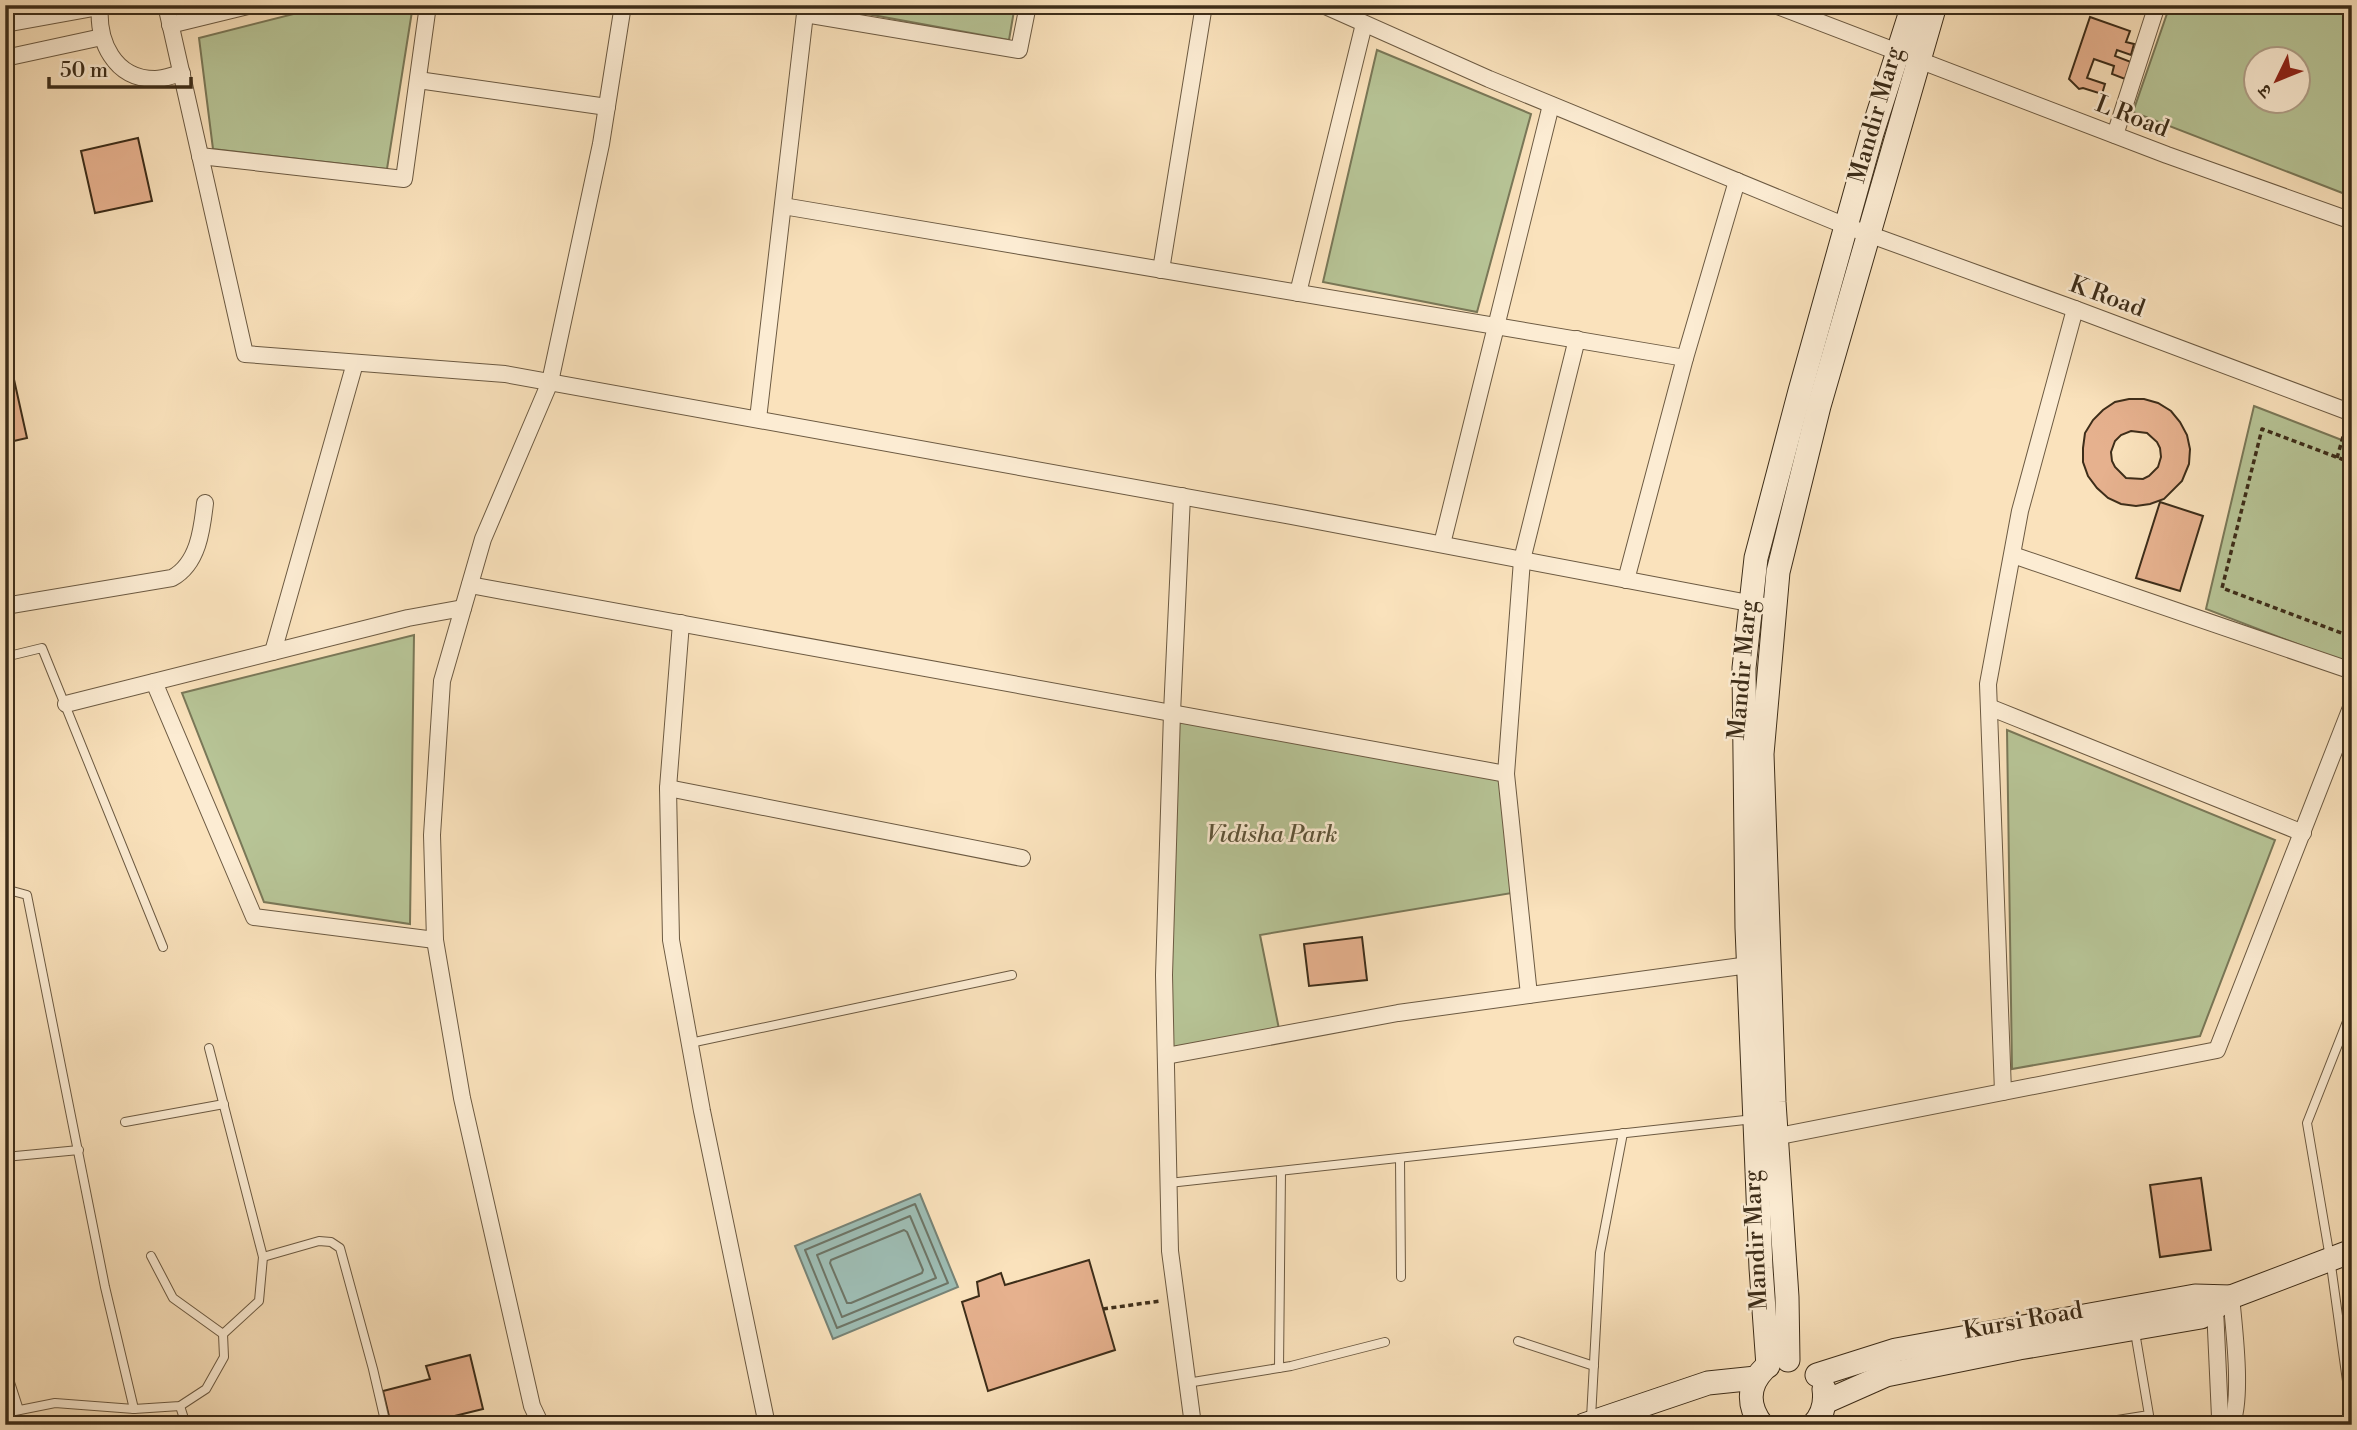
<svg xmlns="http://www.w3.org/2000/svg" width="2357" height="1430" font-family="'Libre Bodoni','Noto Serif Devanagari',serif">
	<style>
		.green { fill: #b7c496; stroke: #7a7858; stroke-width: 2; fill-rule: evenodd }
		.water { fill: #9ebdb4; stroke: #778376; stroke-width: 2 }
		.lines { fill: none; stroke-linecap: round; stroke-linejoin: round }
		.shore { stroke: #6e7566; stroke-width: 2 }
		.building { fill: #e6b18e; stroke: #3d2d19; stroke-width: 2; fill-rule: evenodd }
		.lane-casing { stroke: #6c5a42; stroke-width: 10 }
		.street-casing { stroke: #6c5a42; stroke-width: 18 }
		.secondary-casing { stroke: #3d2d19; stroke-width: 25 }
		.path { stroke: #3d2d19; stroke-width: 3.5; stroke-dasharray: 5 3.5; stroke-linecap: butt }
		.lane { stroke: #fcecd3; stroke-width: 8 }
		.street { stroke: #fcecd3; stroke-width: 16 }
		.secondary { stroke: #fcecd3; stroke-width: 23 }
		.labels { text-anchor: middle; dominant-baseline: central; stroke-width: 5; stroke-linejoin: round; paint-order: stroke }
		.street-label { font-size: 24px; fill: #3d2d19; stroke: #fcecd3 }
		.park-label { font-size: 24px; font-style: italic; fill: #5c5338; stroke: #fcecd3 }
	</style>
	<rect width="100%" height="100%" fill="#fae2bc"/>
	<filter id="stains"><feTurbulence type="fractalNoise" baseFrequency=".00286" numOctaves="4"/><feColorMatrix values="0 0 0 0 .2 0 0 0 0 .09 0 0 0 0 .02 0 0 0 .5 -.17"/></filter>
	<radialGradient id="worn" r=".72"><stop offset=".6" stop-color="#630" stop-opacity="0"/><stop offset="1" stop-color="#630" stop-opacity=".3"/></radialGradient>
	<!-- green -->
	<g class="green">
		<path d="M 329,5 L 413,5 L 387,169 L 213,149 L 199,38 Z"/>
		<path d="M 818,5 L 1015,5 L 1009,40 Z"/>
		<path d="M 2170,5 L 2352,5 L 2345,194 L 2133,112 ZM 2256,60 L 2298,60 L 2298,102 L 2256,102 Z"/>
		<path d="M 1377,50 L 1531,114 L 1477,312 L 1323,282 Z"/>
		<path d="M 2254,406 L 2352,444 L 2352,665 L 2206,609 Z"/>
		<path d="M 414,635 L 410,924 L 264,902 L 182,693 Z"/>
		<path d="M 1177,719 L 1502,779 L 1512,893 L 1260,935 L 1279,1029 L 1172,1049 L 1171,960 Z"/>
		<path d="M 2007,730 L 2275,840 L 2200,1036 L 2012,1069 Z"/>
	</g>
	<!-- water -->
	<path class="water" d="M 920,1194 L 958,1287 L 833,1339 L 795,1246 Z"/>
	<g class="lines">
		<!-- shore -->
		<g class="shore">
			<path d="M 915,1204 L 948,1283 L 837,1328 L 805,1250 Z"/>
			<path d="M 910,1216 L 936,1278 L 842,1317 L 817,1255 Z"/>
			<path d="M 904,1230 L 907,1232 L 923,1270 L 922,1273 L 851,1303 L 847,1303 L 830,1263 L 831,1260 Z"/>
		</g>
	</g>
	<!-- building -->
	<g class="building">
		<path d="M 2090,17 L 2130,31 L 2126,42 L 2134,44 L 2131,55 L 2117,50 L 2115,56 L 2131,62 L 2125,79 L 2112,74 L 2114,66 L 2094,59 L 2087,78 L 2105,84 L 2102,94 L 2083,88 L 2079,89 L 2069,79 Z"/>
		<path d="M 138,138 L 152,201 L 95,213 L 81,151 Z"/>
		<path d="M 13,375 L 27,438 L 5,443 L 5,377 Z"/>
		<path d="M 2129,399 L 2144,399 L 2158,403 L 2171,411 L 2180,422 L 2187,435 L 2190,449 L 2189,464 L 2182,481 L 2164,499 L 2150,504 L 2136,506 L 2121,504 L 2108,498 L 2097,488 L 2088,476 L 2083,462 L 2083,448 L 2085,433 L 2093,420 L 2103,410 L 2115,402 ZM 2131,431 L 2147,433 L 2157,442 L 2160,448 L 2161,457 L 2158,467 L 2149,476 L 2143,479 L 2126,478 L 2115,467 L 2112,461 L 2111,452 L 2115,441 L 2121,435 Z"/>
		<path d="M 2160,502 L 2203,516 L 2180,591 L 2136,578 Z"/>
		<path d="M 1362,937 L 1367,980 L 1309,986 L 1304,944 Z"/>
		<path d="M 2201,1178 L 2211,1250 L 2160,1257 L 2150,1185 Z"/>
		<path d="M 1089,1260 L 1115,1350 L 988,1391 L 962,1302 L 979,1296 L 977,1282 L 1001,1273 L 1005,1285 Z"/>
		<path d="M 470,1355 L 483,1409 L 418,1425 L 391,1425 L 383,1391 L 430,1379 L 426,1366 Z"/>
	</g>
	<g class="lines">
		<!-- lane casing -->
		<g class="lane-casing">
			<g id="lane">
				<path d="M 5,657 L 42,648 L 163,947"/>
				<path d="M 5,889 L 27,895 L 105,1287 L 134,1409"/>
				<path d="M 2352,1009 L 2307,1123 L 2330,1258 L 2352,1417"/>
				<path d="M 690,1043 L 1012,975"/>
				<path d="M 209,1048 L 263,1257 L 259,1301 L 223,1334"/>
				<path d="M 125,1122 L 224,1104"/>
				<path d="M 5,1157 L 79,1150"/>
				<path d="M 1400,1158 L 1401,1277"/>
				<path d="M 1169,1183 L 1754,1119"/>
				<path d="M 263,1257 L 319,1241 L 331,1242 L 340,1248 L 373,1369 L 386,1425"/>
				<path d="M 1518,1341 L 1594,1366"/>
				<path d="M 5,1367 L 19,1410"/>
				<path d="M 1279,1368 L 1281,1171"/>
				<path d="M 1187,1383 L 1291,1366 L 1385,1342"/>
				<path d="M 180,1406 L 186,1425"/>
				<path d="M 5,1413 L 55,1403 L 134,1409 L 180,1406 L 206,1389 L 224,1357 L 223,1334 L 173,1298 L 151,1256"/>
				<path d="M 1591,1418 L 1600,1253 L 1623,1133"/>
				<path d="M 2086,1425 L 2149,1415 L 2135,1332"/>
			</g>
		</g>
		<!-- street casing -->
		<g class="street-casing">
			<g id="street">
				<path d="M 100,5 C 97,41 114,79 155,79 C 163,79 173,75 182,73"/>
				<path d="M 166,5 L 245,354 L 505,374 L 1291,516 L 1775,608"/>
				<path d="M 1323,5 L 1489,79 L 1846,226 L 2075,309 L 2352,413"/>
				<path d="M 1775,5 L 2167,155 L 2352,221"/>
				<path d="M 805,14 L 1019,50 L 1028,5"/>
				<path d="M 5,24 L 99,7"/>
				<path d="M 170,25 L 252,5"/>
				<path d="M 5,58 L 102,37"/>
				<path d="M 418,80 L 607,107"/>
				<path d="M 2115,135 L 2157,5"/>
				<path d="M 200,156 L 404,179 L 428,5"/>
				<path d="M 783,206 L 1685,358"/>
				<path d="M 1161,270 L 1204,5"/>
				<path d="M 1298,293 L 1364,24"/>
				<path d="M 758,419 L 806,5"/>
				<path d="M 1182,496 L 1172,713 L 1164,975 L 1170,1251 L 1193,1425"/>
				<path d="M 1442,544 L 1551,105"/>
				<path d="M 2013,555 L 2352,671"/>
				<path d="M 1626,580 L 1685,358 L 1737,181"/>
				<path d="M 470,585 L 1506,774"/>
				<path d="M 5,606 L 172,578 C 198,564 202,530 205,503"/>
				<path d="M 681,623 L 668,788 L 671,940 L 702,1111 L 767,1425"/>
				<path d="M 273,652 L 355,363"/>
				<path d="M 154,682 L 254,917 L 435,940"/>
				<path d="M 66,704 L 408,618 L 463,608"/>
				<path d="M 1989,707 L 2303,833"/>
				<path d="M 668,788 L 1022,858"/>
				<path d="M 1529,995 L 1506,774 L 1522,560 L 1577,339"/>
				<path d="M 1166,1056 L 1398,1013 L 1756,964"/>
				<path d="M 2003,1092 L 1988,684 L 2020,511 L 2075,309"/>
				<path d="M 1769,1138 L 2217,1050 L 2352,705"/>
				<path d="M 2231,1297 C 2234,1327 2243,1400 2231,1425"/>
				<path d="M 2215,1308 L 2220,1417 L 2226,1425"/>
				<path d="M 541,1425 L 532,1406 L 462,1098 L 435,940 L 432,835 L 442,681 L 483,539 L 550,382 L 601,144 L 623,5"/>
			</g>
		</g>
		<!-- secondary casing -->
		<g class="secondary-casing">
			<g id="secondary">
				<path d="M 1788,1360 L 1787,1297 L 1774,1102 L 1762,754 L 1778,572 L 1819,406 L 1935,5"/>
				<path d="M 1768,1366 L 1761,1268 L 1747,928 L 1744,668 L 1756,558 L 1800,391 L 1872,133 L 1913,5"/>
				<path d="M 1817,1375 L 1896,1350 L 2195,1296 L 2231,1297"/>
				<path d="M 1825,1402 L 1886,1375 L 2019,1348 L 2201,1317 L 2231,1297 L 2352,1251"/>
				<path d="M 1584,1425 L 1708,1383 L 1756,1378"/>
				<path d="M 1762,1425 C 1748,1407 1747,1386 1764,1369"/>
				<path d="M 1813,1425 C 1823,1415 1826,1403 1824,1389"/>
			</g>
		</g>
		<!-- path -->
		<g class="path">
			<path d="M 2337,458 L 2346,426"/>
			<path d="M 2352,463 L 2262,429 L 2222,588 L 2352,637"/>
			<path d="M 1103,1309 L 1160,1301"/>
		</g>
		<!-- lane -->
		<use href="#lane" class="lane"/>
		<!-- street -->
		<use href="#street" class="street"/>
		<!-- secondary -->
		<use href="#secondary" class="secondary"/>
	</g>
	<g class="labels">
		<!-- street labels -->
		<g class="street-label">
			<text transform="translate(1876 115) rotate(-74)">Mandir Marg</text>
			<text transform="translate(2132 117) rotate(21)">L Road</text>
			<text transform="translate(2107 297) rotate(20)">K Road</text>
			<text transform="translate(1743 670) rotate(-85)">Mandir Marg</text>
			<text transform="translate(1756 1240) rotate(-93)">Mandir Marg</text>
			<text transform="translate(2023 1321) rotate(-10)">Kursi Road</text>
		</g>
		<!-- park labels -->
		<g class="park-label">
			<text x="1272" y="835">Vidisha Park</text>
		</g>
	</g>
	<!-- margin -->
	<rect width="2357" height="1430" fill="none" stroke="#fae2bc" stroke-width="28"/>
	<rect x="7" y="7" width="2343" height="1416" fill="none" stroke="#3d2d19" stroke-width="3.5"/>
	<rect x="14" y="14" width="2329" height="1402" fill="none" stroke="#3d2d19" stroke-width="2"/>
	<!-- north arrow -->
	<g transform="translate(2277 80) rotate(227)"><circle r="33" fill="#fcecd3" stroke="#b0a089" stroke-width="2"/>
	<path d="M0-5L12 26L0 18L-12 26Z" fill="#8f2418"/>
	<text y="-10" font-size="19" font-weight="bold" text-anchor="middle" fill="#3d2d19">उ</text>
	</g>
	<!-- scale -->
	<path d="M49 77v10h142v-10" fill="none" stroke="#3d2d19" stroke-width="3.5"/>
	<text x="60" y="77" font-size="21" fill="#3d2d19" stroke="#fcecd3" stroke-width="5" paint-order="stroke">50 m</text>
	<rect width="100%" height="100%" filter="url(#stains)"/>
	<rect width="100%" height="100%" fill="url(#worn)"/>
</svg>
